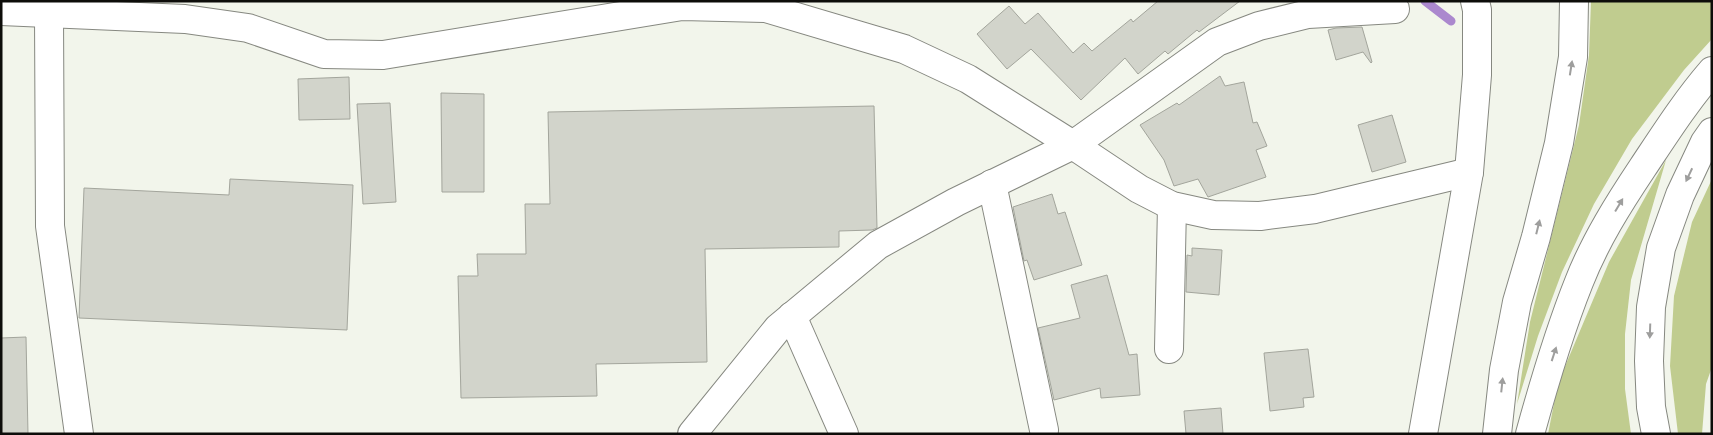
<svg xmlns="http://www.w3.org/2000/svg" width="1713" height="435" font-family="'Archivo Narrow',sans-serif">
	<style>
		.green { fill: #c0cc8f }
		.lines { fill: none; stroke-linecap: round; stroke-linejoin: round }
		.stream { stroke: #ab88ce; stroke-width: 9 }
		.building { fill: #d2d4cb; stroke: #a3a59c }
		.street-casing { stroke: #868880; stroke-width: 30 }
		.highway-casing { stroke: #868880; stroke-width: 30 }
		.street { stroke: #fff; stroke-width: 28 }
		.highway { stroke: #fff; stroke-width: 28 }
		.oneway { fill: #9e9e9d }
	</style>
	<rect width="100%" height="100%" fill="#f2f5eb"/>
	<!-- green -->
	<g class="green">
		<path d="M 1591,1 L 1712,1 L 1712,39 L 1684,70 L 1632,139 L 1594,204 L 1562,272 L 1538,336 L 1517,404 L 1530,322 L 1579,125 L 1589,55 Z"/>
		<path d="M 1666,160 L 1631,280 L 1625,334 L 1625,389 L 1631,434 L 1548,434 L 1558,383 L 1609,262 Z"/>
		<path d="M 1712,179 L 1712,367 L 1706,384 L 1702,434 L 1678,434 L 1670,366 L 1674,296 L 1692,222 Z"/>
	</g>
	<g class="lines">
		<!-- stream -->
		<path class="stream" d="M 1425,1 L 1451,21"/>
	</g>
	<!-- building -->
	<g class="building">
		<path d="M 1158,1 L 1240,1 L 1199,32 L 1197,30 L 1168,54 L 1165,51 L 1138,74 L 1125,58 L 1081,100 L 1031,49 L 1007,69 L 977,34 L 1009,6 L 1025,24 L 1038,13 L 1073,53 L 1084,43 L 1092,51 L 1131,19 L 1133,22 Z"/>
		<path d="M 1362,27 L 1372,62 L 1371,63 L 1363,52 L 1336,60 L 1328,30 L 1336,28 Z"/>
		<path d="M 1220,76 L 1225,86 L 1244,82 L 1253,123 L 1257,122 L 1267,146 L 1256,150 L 1266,177 L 1208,197 L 1198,179 L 1174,186 L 1164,160 L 1140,125 L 1177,103 L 1179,105 Z"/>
		<path d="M 349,77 L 350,119 L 299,120 L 298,79 Z"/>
		<path d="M 441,93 L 484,94 L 484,192 L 442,192 Z"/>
		<path d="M 390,103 L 396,202 L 363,204 L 357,104 Z"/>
		<path d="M 874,106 L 877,228 L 872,230 L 839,231 L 839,247 L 705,249 L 707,362 L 596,364 L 597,396 L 461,398 L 458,276 L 478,276 L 477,254 L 526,254 L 525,204 L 550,204 L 548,112 Z"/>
		<path d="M 1392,115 L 1406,162 L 1372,172 L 1358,125 Z"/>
		<path d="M 230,179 L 353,185 L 347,330 L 79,318 L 84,188 L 229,195 Z"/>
		<path d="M 1052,194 L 1058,214 L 1065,212 L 1082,265 L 1034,280 L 1027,260 L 1024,261 L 1013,207 Z"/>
		<path d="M 1192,248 L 1222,250 L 1219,295 L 1186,292 L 1187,255 L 1192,256 Z"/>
		<path d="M 1107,275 L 1129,355 L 1137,354 L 1140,395 L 1101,398 L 1100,388 L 1054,400 L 1038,328 L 1080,318 L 1071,285 Z"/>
		<path d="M 26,337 L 28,434 L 1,434 L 1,338 Z"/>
		<path d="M 1308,349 L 1314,397 L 1303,398 L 1304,407 L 1270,411 L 1264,353 Z"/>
		<path d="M 1221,408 L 1223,434 L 1186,434 L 1184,411 Z"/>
	</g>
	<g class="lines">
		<!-- street casing -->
		<g class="street-casing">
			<g id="street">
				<path d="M 1,11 L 185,19 L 248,28 L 324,54 L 383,55 L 682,6 L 766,8 L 904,49 L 968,79 L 1073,145 L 1139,189 L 1172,206 L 1213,215 L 1260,216 L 1315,209 L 1469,172"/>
				<path d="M 49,14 L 50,226 L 79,434"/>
				<path d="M 992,184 L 1044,430"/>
				<path d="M 792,316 L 844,434"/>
				<path d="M 1169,349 L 1172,206"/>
				<path d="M 692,434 L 778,328 L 878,245 L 956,202 L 1073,145 L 1217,42 L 1259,26 L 1308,14 L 1395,9"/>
				<path d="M 1423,434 L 1469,172 L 1477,75 L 1477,10 L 1475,1"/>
			</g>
		</g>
		<!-- highway casing -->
		<g class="highway-casing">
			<g id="highway">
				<path d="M 1497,434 L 1504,370 L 1517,302 L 1536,237 L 1559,143 L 1573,57 L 1574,1"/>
				<path d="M 1530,434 C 1544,383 1559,332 1579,282 C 1595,241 1619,203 1643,167 C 1665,134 1686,101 1712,71"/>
				<path d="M 1656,434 L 1651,407 L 1649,361 L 1651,307 L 1661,248 L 1680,195 L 1705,142 L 1712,132"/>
			</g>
		</g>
		<!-- street -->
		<use href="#street" class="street"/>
		<!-- highway -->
		<use href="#highway" class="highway"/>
	</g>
	<!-- one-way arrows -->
	<defs><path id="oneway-solid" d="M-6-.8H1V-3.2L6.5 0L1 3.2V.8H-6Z" transform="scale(1.25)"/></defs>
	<g class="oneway">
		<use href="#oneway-solid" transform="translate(1571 68) rotate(-81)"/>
		<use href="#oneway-solid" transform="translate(1689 175) rotate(115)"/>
		<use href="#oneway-solid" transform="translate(1619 205) rotate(-59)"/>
		<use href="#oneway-solid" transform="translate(1538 227) rotate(-76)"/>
		<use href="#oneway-solid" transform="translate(1650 331) rotate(92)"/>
		<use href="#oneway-solid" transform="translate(1554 354) rotate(-72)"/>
		<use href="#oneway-solid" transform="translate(1502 385) rotate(-84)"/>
	</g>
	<!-- border -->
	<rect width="1713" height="435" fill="none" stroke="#0d0d0a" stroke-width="5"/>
</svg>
